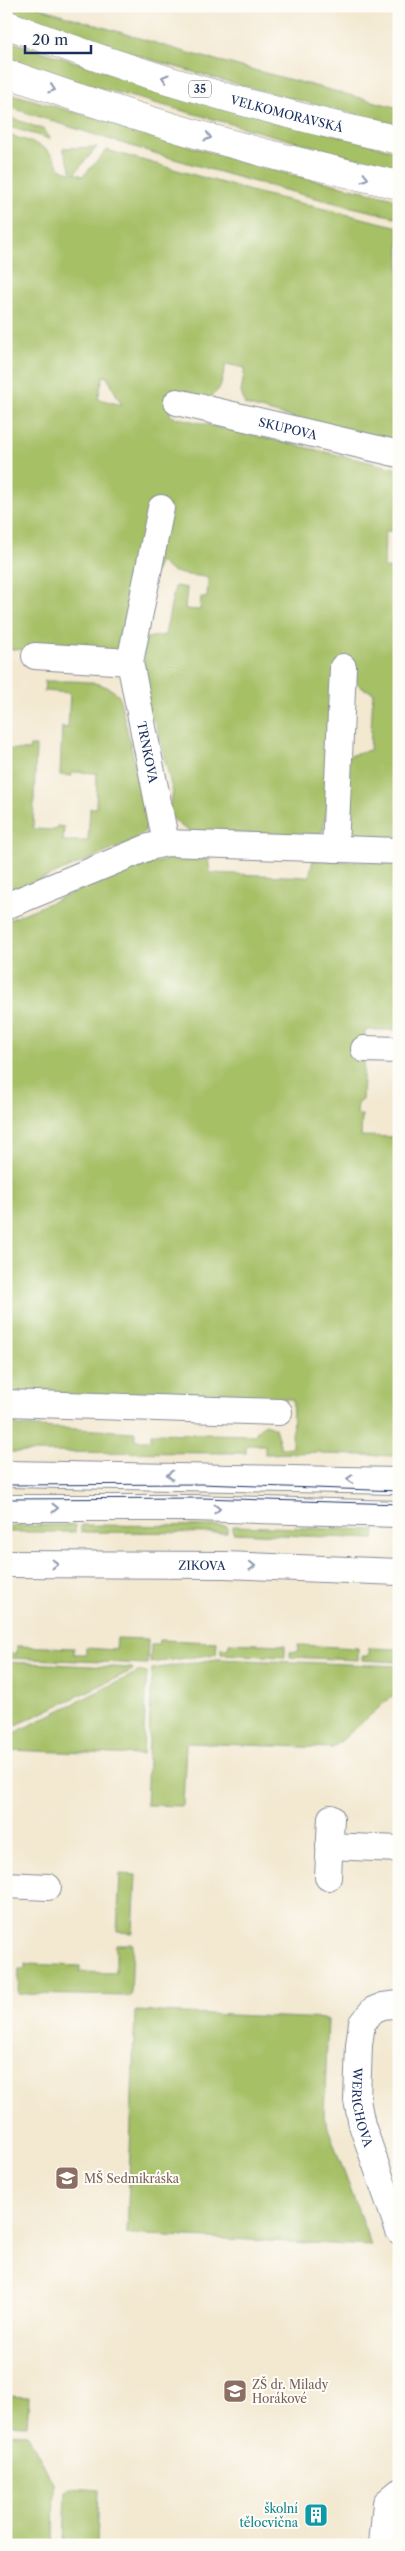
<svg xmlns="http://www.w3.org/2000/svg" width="405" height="2551" font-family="'Libre Caslon Text',serif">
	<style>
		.green { fill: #a6c066; stroke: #607862; fill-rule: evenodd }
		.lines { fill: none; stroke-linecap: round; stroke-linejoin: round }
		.minor-casing { stroke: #878c97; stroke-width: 28 }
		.major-casing { stroke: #878c97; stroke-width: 29 }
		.minor { stroke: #fff; stroke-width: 26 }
		.major { stroke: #fff; stroke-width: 28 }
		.tram { stroke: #1b2f5e; stroke-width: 1 }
		.oneway { stroke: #8d97ae }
		.labels { text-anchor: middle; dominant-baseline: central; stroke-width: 4; stroke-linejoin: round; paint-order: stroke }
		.shield { fill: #fdfcf7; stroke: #5f6c8c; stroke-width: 1 }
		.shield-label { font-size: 11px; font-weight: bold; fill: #1b2f5e }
		.street-label { font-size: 12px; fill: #1b2f5e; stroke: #fdfcf7 }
		.education-label { font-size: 12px; fill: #785e54; stroke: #fdfcf7; text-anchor: start }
		.culture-label { font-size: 12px; fill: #0d838f; stroke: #fdfcf7; text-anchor: end }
	</style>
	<rect width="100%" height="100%" fill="#fdfcf7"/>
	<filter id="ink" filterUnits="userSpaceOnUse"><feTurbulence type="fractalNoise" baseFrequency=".02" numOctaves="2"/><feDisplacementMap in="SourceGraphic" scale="10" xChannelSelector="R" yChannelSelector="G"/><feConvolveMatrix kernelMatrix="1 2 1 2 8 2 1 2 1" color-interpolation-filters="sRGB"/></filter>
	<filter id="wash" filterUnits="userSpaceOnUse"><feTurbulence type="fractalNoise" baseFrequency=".0096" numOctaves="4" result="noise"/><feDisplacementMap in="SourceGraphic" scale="20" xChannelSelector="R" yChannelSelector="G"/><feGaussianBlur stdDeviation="1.12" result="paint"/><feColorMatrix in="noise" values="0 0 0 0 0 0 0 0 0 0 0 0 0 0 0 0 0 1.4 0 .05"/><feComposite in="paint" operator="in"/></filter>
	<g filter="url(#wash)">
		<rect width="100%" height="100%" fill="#f3e8d0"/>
		<!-- green -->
		<g class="green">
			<path d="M 6,6 L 34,6 L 185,52 L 399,108 L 399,125 C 266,93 134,59 6,11 Z"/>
			<path d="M 6,40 L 139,82 L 399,152 L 399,170 L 49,74 L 6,59 Z"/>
			<path d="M 6,92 L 267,169 L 399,199 L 399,218 C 265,188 136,149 6,106 Z"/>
			<path d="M 6,116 L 45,130 L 50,139 L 6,126 Z"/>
			<path d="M 6,134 C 29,142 51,144 59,168 L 72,173 L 63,148 L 97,147 L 75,173 L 83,176 L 107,150 L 254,192 L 399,227 L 399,446 L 245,405 L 241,392 L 245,368 L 226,364 L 220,388 L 211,397 L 175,393 L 170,416 L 399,469 L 399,531 L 385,531 L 384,568 L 399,569 L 399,839 L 357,837 L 348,830 L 345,757 L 370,750 L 373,692 L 362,688 L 352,678 L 323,831 L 315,835 L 191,832 C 180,826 174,822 168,811 L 173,793 L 156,724 L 144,709 L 141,685 L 146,638 L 165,635 L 175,586 L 187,588 L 185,609 L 200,610 L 201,597 L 207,598 L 208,578 C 189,573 173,578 160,561 L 121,655 L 6,649 L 6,640 L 10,638 L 6,639 ZM 103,376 L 107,377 L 122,405 L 98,399 Z"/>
			<path d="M 45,681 C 69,682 103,677 119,696 L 148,819 L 145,831 L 136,840 L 6,894 L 6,749 L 29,750 L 30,746 L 36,746 L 33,829 L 57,830 L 57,826 L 64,827 L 63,841 L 88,841 L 90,808 L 96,808 L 97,773 L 72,772 L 72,776 L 60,775 L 62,727 L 68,728 L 70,693 L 44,691 Z"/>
			<path d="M 180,857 L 208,857 L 210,873 L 309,877 L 313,860 L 394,863 L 396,879 L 399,880 L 399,1030 L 365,1030 L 362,1100 L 358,1101 L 357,1115 L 362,1115 L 361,1136 L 398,1137 L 399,1116 L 399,1456 L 322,1454 L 321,1452 L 265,1454 L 265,1445 L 246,1445 L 246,1453 L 6,1452 L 6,1410 L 14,1410 L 17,1426 L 135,1432 L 135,1440 L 151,1440 L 151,1433 L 255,1435 L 259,1428 L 266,1424 L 275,1428 L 281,1448 L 292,1448 L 293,1399 L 6,1396 L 6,921 L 130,869 Z"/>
			<path d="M 75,1525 L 75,1532 L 6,1532 L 6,1526 Z"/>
			<path d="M 81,1525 L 227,1526 L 227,1533 L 81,1532 Z"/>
			<path d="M 233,1526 L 375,1530 L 374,1539 L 233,1533 Z"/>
			<path d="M 117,1638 L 148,1639 L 147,1664 L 9,1658 L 10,1653 L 17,1654 L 17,1646 L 74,1648 L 74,1654 L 86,1654 L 86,1648 L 116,1650 Z"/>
			<path d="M 159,1640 L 217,1642 L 216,1654 L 150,1663 L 151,1645 L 158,1645 Z"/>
			<path d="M 229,1643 L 285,1645 L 285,1657 L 221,1654 L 221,1648 L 228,1649 Z"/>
			<path d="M 298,1645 L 358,1648 L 358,1660 L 290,1657 L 290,1652 L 298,1651 Z"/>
			<path d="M 369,1648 L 399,1649 L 399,1662 L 362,1660 L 362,1656 L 369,1656 Z"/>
			<path d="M 217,1659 L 399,1666 L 399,1690 L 333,1748 L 186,1743 L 183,1806 L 146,1805 L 152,1669 Z"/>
			<path d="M 6,1662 L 132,1668 L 133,1670 L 6,1730 Z"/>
			<path d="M 140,1671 L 147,1672 L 143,1755 L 6,1750 L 6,1737 Z"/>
			<path d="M 120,1874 L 136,1875 L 133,1933 L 117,1932 Z"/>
			<path d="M 116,1944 L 133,1944 L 131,1996 L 18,1994 L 19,1969 L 25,1969 L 25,1964 L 80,1966 L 80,1972 L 116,1973 Z"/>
			<path d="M 135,2011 L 328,2019 L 324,2117 L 371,2246 L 127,2234 Z"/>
			<path d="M 6,2396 L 29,2397 L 27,2425 L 6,2424 Z"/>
			<path d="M 6,2433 L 27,2434 L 54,2484 L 53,2545 L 9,2545 L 6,2542 Z"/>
			<path d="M 70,2488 L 99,2490 L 97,2545 L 64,2545 L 66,2491 Z"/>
		</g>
	</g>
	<g filter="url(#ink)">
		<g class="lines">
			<!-- minor casing -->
			<g class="minor-casing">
				<g id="minor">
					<path id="s1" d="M 177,402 L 399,454"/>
					<path id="s2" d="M 161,508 L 130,662 L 166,843"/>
					<path d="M 35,656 L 130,662"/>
					<path d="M 335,849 L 343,667"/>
					<path d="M 6,906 L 149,847 L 166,843 L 399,851"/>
					<path d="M 364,1049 L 399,1050"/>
					<path d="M 6,1403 L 279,1412"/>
					<path d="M 6,1474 L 399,1481"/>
					<path d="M 6,1508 L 192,1508 L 399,1514"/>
					<path id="s3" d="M 6,1564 L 225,1565 L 399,1572"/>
					<path d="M 329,1846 L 399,1849"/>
					<path d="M 328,1877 L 331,1818"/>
					<path d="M 6,1885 L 48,1887"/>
					<path id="s4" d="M 399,2004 L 383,2006 L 373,2010 L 362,2023 L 359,2045 L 357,2100 L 362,2125 L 399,2231"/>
					<path d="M 382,2545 L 386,2503 L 399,2492"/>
				</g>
			</g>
			<!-- major casing -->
			<g class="major-casing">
				<g id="major">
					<path id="s5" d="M 6,24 C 133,74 266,111 399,140"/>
					<path d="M 6,73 C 134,119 266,156 399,185"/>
				</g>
			</g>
			<!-- minor -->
			<use href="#minor" class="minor"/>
			<!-- major -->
			<use href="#major" class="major"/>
			<!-- tram -->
			<g class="tram">
				<path d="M 6,1485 L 201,1484 L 399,1491"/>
				<path d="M 6,1499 L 201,1498 L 399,1504"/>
			</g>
		</g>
		<!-- one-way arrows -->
		<defs><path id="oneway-chevron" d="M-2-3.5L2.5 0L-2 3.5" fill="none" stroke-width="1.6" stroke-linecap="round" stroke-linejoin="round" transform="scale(1.25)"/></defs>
		<g class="oneway">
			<use href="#oneway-chevron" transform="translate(165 78) rotate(-164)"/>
			<use href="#oneway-chevron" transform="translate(52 89) rotate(18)"/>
			<use href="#oneway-chevron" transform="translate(208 137) rotate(17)"/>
			<use href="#oneway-chevron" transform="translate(365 178) rotate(13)"/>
			<use href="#oneway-chevron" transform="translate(170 1475) rotate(-179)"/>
			<use href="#oneway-chevron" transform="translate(350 1479) rotate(-178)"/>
			<use href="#oneway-chevron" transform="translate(55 1508)"/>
			<use href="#oneway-chevron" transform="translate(217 1509) rotate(1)"/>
			<use href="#oneway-chevron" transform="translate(55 1564) rotate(1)"/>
			<use href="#oneway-chevron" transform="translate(252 1566) rotate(2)"/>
		</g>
	</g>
	<!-- icons -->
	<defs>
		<g id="school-square" transform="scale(1.25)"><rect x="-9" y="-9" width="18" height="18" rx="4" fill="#8d6e63" stroke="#fdfcf7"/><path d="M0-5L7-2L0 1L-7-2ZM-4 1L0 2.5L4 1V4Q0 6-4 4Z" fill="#fff"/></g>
		<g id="building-square" transform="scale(1.25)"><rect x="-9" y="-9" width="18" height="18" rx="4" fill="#0f9aa8" stroke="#fdfcf7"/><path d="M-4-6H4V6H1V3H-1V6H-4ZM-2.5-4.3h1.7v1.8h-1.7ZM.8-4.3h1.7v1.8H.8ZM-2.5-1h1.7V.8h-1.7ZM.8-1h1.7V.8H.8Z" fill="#fff"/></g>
	</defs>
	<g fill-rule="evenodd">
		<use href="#school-square" x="67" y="2178"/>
		<use href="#school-square" x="235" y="2391"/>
		<use href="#building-square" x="316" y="2515"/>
	</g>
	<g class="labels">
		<!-- shield labels -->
		<rect class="shield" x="189" y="80.5" width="22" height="17" rx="4"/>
		<g class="shield-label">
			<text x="200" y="89">35</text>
		</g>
		<!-- street labels -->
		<g class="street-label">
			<text stroke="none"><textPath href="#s5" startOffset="295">VELKOMORAVSKÁ</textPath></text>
			<text stroke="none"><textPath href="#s1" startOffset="114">SKUPOVA</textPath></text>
			<text stroke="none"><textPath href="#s2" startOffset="249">TRNKOVA</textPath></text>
			<text stroke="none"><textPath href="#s3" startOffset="196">ZIKOVA</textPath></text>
			<text stroke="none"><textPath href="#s4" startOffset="129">WERICHOVA</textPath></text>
		</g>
		<!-- education labels -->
		<g class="education-label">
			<text x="84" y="2178">MŠ Sedmikráska</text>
			<text x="252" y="2384">ZŠ dr. Milady<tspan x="252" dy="14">Horákové</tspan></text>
		</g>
		<!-- culture labels -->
		<g class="culture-label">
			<text x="298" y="2508">školní<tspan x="298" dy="14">tělocvična</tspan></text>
		</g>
	</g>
	<!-- margin -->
	<rect width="405" height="2551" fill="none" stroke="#fdfcf7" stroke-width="25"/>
	<!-- scale -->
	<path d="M25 45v8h66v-8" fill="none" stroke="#1b2f5e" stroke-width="2.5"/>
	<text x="32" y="45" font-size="15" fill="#1b2f5e" stroke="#fdfcf7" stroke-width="4" paint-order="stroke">20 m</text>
</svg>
